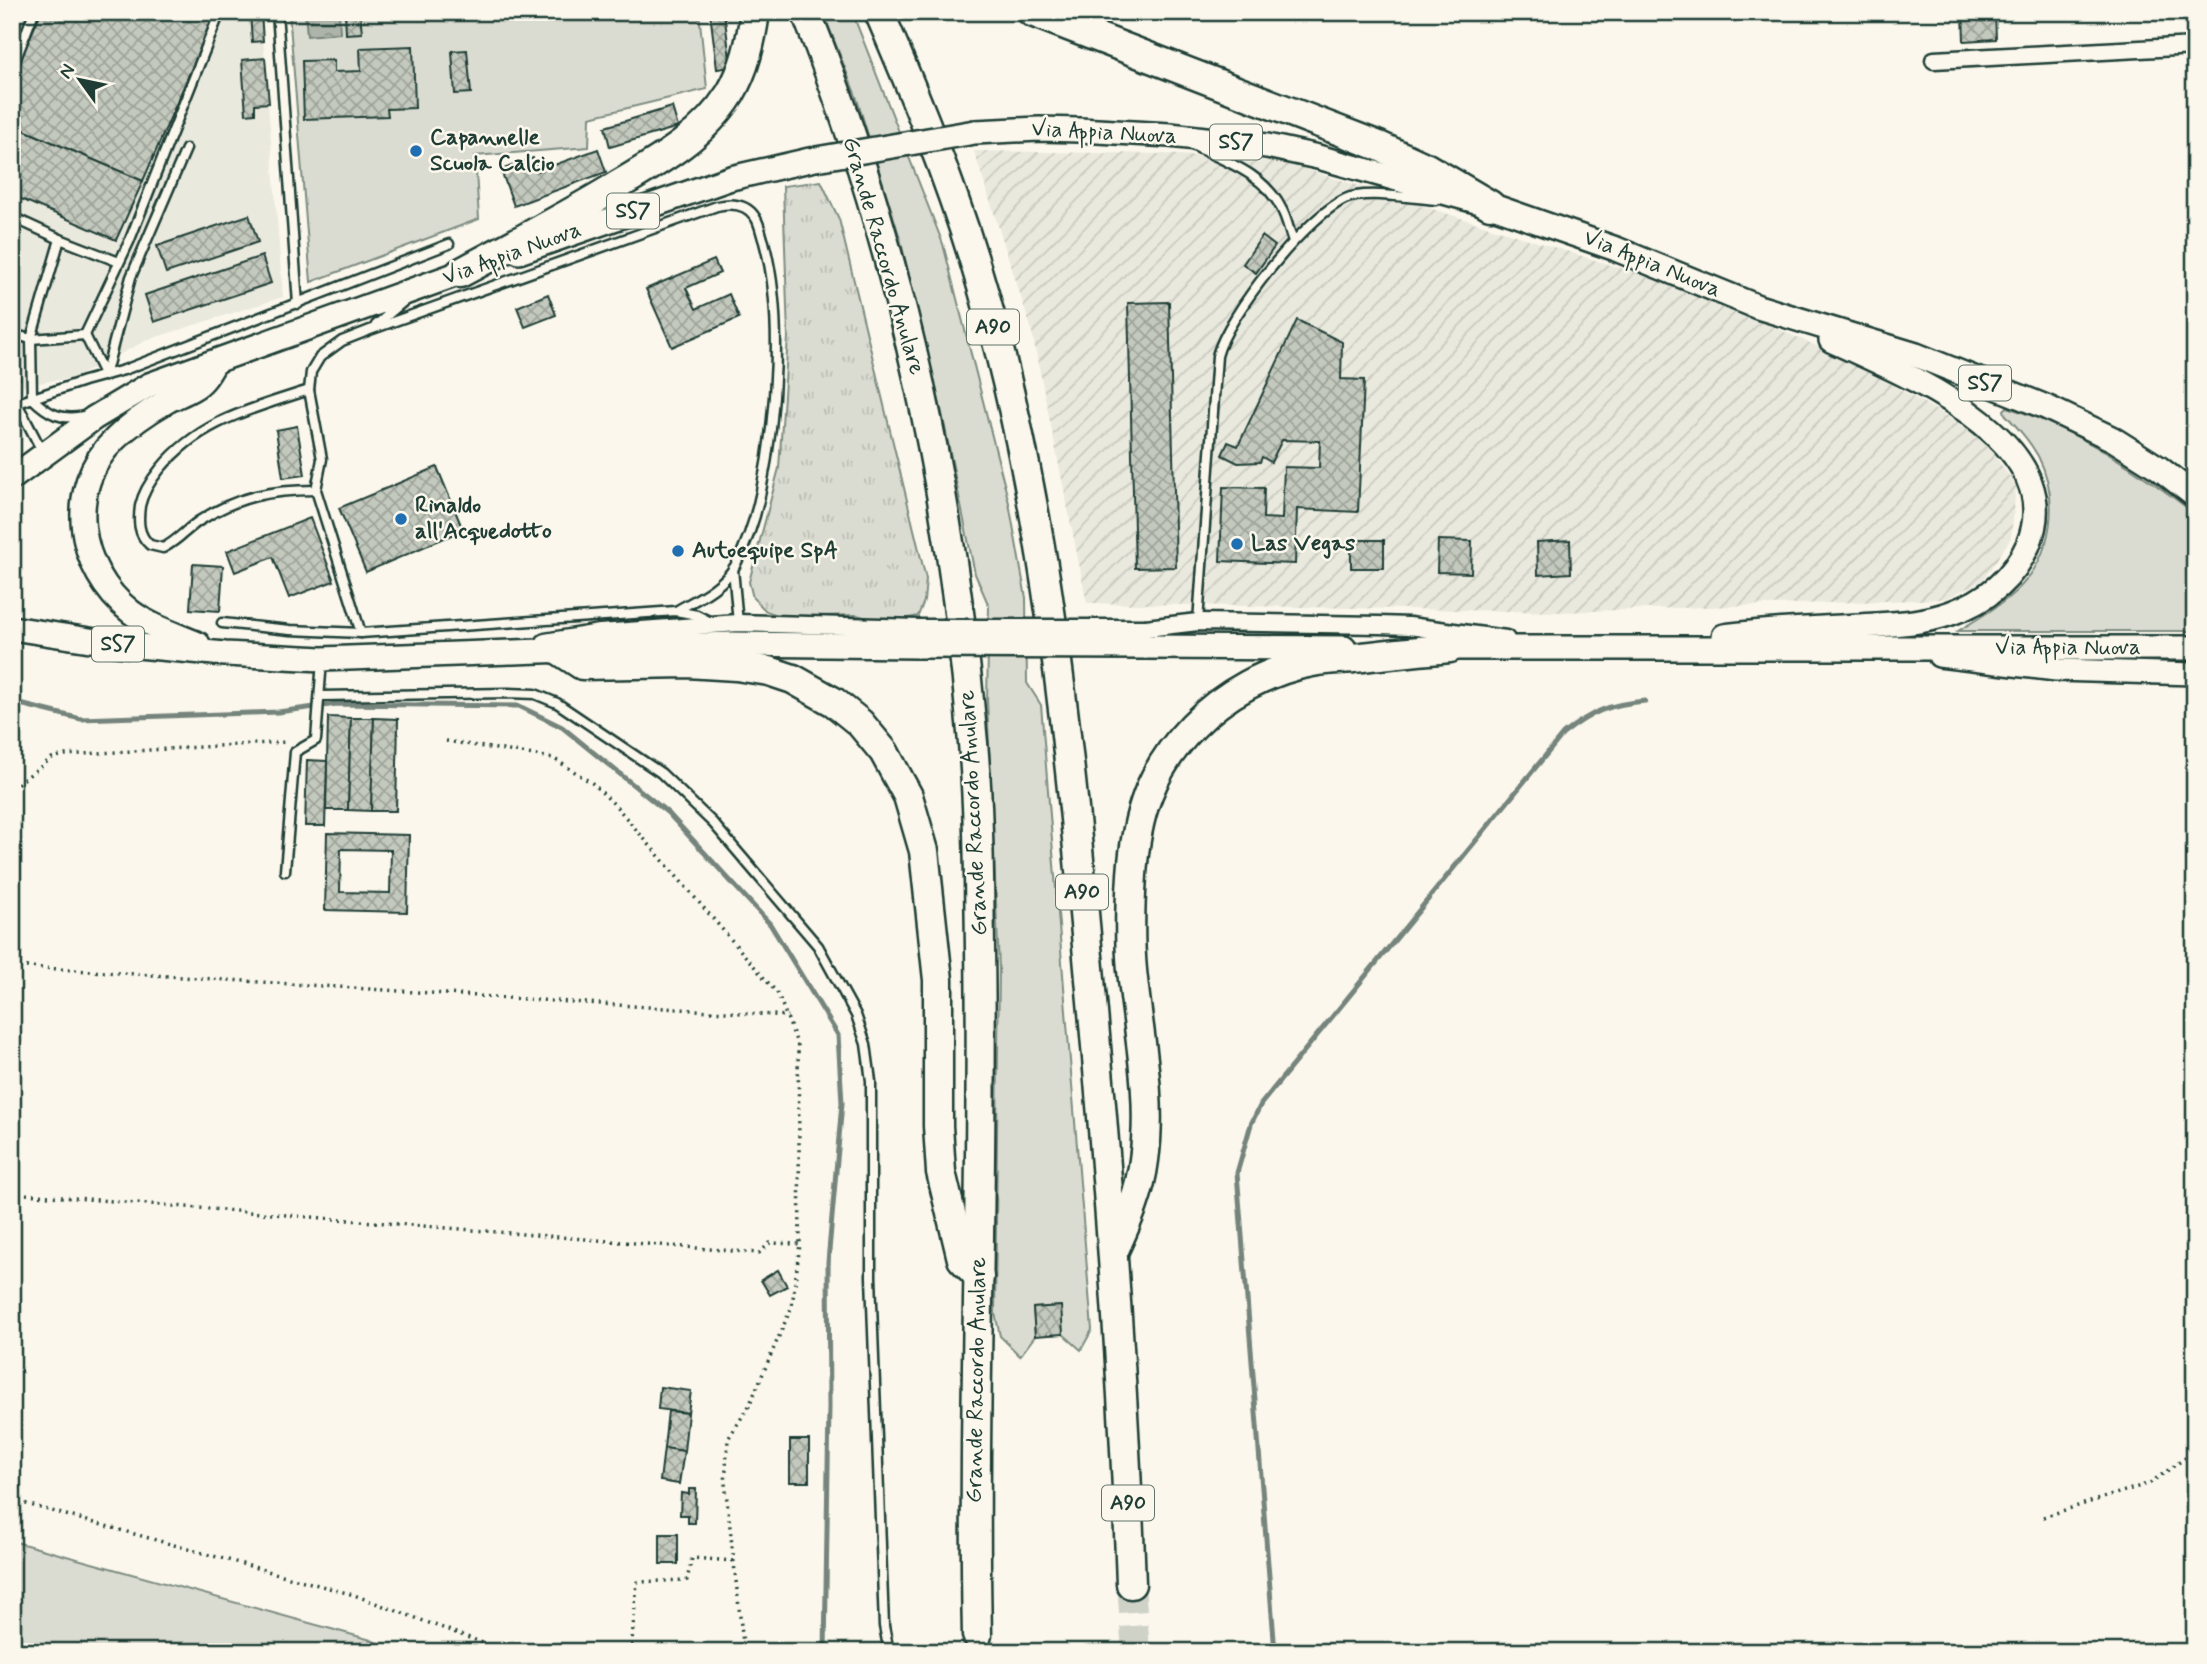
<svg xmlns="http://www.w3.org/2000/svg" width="2207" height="1664" font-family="Mynerve,sans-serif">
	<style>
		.built { fill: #eae9de }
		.industrial { fill: url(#industrial-furrows) }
		.grass { fill: #dbdcd1; stroke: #7d8c82; stroke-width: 2 }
		.park { fill: url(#park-tufts); stroke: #7d8c82; stroke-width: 2 }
		.water { fill: url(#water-ripples); stroke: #74847b; stroke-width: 2 }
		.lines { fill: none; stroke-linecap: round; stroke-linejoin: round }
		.stream { stroke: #74847b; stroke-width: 5 }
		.building { fill: url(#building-cross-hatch); stroke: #1f3d34; stroke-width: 2; fill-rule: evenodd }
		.highway-tunnel { stroke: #cfd2c7; stroke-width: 28; stroke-dasharray: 28 14; stroke-linecap: butt }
		.lane-casing { stroke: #1f3d34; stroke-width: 13 }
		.street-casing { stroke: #1f3d34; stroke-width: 21 }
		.secondary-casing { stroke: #1f3d34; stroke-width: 26 }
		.primary-casing { stroke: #1f3d34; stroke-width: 28 }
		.highway-casing { stroke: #1f3d34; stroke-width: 33 }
		.path { stroke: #1f3d34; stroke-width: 3.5; stroke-dasharray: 2 5; stroke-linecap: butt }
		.lane { stroke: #fbf7ec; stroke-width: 8 }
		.street { stroke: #fbf7ec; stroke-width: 16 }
		.secondary { stroke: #fbf7ec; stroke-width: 21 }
		.primary { stroke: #fbf7ec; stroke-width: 23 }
		.highway { stroke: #fbf7ec; stroke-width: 28 }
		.street-bridge-casing { stroke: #1f3d34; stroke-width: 21; stroke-linecap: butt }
		.primary-bridge-casing { stroke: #1f3d34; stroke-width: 28; stroke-linecap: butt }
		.street-bridge { stroke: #fbf7ec; stroke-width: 16 }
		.primary-bridge { stroke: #fbf7ec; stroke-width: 23 }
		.poi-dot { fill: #1f6fb2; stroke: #fbf7ec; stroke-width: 2.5 }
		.labels { text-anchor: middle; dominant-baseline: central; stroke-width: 5; stroke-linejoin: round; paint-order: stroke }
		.shield { fill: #fbf7ec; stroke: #61756b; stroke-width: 2 }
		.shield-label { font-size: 21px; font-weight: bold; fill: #1f3d34 }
		.street-label { font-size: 23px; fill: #1f3d34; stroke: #fbf7ec }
		.poi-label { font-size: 23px; font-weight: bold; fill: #1f3d34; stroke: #fbf7ec; text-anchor: start }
	</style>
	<defs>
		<pattern id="industrial-furrows" width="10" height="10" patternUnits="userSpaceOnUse" patternTransform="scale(1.75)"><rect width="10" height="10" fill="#eae9de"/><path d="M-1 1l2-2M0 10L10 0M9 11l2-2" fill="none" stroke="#c8c9bf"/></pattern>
		<pattern id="park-tufts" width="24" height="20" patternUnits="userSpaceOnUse" patternTransform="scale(1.75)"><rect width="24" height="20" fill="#dbdcd1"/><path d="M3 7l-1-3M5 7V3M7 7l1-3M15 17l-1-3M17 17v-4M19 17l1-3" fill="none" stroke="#bcbeb4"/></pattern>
		<pattern id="water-ripples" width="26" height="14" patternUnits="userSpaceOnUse" patternTransform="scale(1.75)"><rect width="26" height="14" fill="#adb4aa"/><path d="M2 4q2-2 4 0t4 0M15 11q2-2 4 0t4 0" fill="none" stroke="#8c948b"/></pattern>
		<pattern id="building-cross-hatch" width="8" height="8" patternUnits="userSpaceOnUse" patternTransform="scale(1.75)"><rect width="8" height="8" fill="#c4c9be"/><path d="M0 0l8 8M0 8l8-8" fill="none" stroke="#9fa49b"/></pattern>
	</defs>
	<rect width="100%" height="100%" fill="#fbf7ec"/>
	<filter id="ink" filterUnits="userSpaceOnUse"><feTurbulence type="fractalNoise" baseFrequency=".0143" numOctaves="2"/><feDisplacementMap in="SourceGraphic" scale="14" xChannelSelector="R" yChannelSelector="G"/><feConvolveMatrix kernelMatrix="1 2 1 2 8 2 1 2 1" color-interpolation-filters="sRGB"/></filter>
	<g filter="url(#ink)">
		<!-- built -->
		<path class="built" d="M 12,12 L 261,12 L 283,297 L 147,340 L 74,378 L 30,384 L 12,390 Z"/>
		<!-- industrial -->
		<path class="industrial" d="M 974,151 L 1165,154 L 1283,162 L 1687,289 L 1853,362 L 1981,436 L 2016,486 L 2011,538 L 1983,580 L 1945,599 L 1562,612 L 1087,603 L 1031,328 Z"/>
		<!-- grass -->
		<g class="grass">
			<path d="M 289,12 L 699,12 L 707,89 L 590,117 L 589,147 L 475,156 L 479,219 L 311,282 Z"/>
			<path d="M 823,12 L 852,12 L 943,244 L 1009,503 L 1026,598 L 1027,683 L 1041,705 L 1092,1330 L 1081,1350 L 1063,1334 L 1060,1306 L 1033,1308 L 1035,1336 L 1020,1356 L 1000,1336 L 995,1313 L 999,968 L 987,700 L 989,606 L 975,574 L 942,413 L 900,238 L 856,96 Z"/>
			<path d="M 2007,407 C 2076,429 2138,469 2195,514 L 2195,631 L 1958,631 C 1979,618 2002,605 2020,587 C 2053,553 2060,499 2038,456 C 2029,440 2017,427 2005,414 L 2004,410 Z"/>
			<path d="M 12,1541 L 371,1640 L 396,1652 L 12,1652 Z"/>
		</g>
		<!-- park -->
		<path class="park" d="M 821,181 L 839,219 L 926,579 L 924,601 L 918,616 L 886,623 L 857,615 L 783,617 L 766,611 L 753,598 L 749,582 L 779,468 L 788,337 L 783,186 Z"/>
		<!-- water -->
		<path class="water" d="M 305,12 L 339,12 L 340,33 L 307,36 Z"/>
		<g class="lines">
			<!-- stream -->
			<g class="stream">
				<path d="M 12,702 L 81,719 L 278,712 L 337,704 L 519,706 L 562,727 L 668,813 L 770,924 L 838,1035 L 842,1103 L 828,1262 L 829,1406 L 825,1652"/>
				<path d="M 1275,1652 L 1237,1173 L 1251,1124 L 1261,1104 L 1563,734 C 1591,712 1609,704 1645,701"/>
			</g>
		</g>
		<!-- building -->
		<g class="building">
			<path d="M 41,12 L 216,12 L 143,181 L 12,125 L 12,79 Z"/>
			<path d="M 250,12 L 261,12 L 263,41 L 252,42 Z"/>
			<path d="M 345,12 L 360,12 L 362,33 L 346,34 Z"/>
			<path d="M 710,12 L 724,12 L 731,67 L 717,69 Z"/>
			<path d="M 1963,12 L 1995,12 L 1996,39 L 1964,41 Z"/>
			<path d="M 413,46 L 415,108 L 387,109 L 388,116 L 304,119 L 302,61 L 334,60 L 334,72 L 361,71 L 360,48 Z"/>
			<path d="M 467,50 L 471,93 L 455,94 L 452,51 Z"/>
			<path d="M 265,58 L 269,103 L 255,104 L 255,113 L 246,114 L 242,60 Z"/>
			<path d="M 672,107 L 678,127 L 610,147 L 605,127 Z"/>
			<path d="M 12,125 L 143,181 L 116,240 L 12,195 Z"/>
			<path d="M 598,149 L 606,172 L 514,206 L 501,170 L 533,158 L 538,171 Z"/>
			<path d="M 249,215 L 258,242 L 166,273 L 157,246 Z"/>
			<path d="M 1262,236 L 1275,246 L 1256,273 L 1243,264 Z"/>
			<path d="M 262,256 L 271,283 L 154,322 L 145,295 Z"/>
			<path d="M 714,260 L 720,273 L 686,288 L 696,309 L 729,294 L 739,318 L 672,347 L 646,289 Z"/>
			<path d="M 548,294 L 556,315 L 525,327 L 517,307 Z"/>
			<path d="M 1169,302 L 1176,567 L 1135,568 L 1128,303 Z"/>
			<path d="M 1297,320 L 1342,342 L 1341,379 L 1364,380 L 1358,512 L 1297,509 L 1295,564 L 1220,561 L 1223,487 L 1264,488 L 1263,518 L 1282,519 L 1284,467 L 1319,468 L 1320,441 L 1282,440 L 1271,462 L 1262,457 L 1260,462 L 1238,463 L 1222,455 L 1228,442 L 1238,446 Z"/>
			<path d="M 16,367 L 20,379 L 12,381 L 12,369 Z"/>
			<path d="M 297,426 L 305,475 L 283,478 L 276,430 Z"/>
			<path d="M 437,467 L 463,530 L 366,572 L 339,508 Z"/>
			<path d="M 310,518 L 334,581 L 289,598 L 273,557 L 235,572 L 227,551 Z"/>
			<rect x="1351" y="540" width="33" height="28"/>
			<path d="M 1438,540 L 1472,541 L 1471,573 L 1437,572 Z"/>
			<path d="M 1570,540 L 1571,573 L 1538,575 L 1537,542 Z"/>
			<path d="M 193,564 L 223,566 L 220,611 L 190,609 Z"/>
			<path d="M 328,717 L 351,718 L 348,810 L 326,810 Z"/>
			<path d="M 351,718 L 374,718 L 371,811 L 348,810 Z"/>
			<path d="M 374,718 L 398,719 L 396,811 L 371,811 Z"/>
			<path d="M 307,760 L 327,761 L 325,826 L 305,826 Z"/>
			<path d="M 327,833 L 409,835 L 407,912 L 325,910 ZM 341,849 L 391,850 L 390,893 L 340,892 Z"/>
			<path d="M 778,1270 L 787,1286 L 770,1295 L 761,1280 Z"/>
			<path d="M 1061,1306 L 1063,1334 L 1035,1336 L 1033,1308 Z"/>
			<path d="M 660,1387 L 691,1391 L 688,1413 L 658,1409 Z"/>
			<path d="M 668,1411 L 688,1413 L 684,1451 L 664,1448 Z"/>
			<rect x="790" y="1440" width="19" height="42"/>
			<path d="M 664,1448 L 684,1451 L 679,1484 L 660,1481 Z"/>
			<path d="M 689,1489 L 696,1489 L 695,1523 L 688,1523 L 688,1515 L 680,1515 L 681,1493 L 689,1494 Z"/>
			<rect x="660" y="1534" width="18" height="30"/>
		</g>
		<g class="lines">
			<!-- highway-tunnel -->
			<path class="highway-tunnel" d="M 1131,1584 L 1136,1652"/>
			<!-- lane casing -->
			<g class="lane-casing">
				<g id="lane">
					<path d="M 277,12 L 298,304"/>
					<path d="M 12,69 L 34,12"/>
					<path d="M 1194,146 C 1227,162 1265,174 1282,210 C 1287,219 1289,231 1293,241"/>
					<path d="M 12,217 L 60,239 L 31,339 L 32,398 C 48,414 62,421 84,416"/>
					<path d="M 60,239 L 119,262"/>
					<path d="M 376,325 L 403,302"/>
					<path d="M 12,334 L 31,339 L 85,335 L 129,242 L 220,12"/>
					<path d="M 85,335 L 105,376"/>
					<path d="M 105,376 L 131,277 L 186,149"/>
					<path d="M 309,390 C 252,409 200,420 160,469 C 151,480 143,492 140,506 C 138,521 138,535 150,545 L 163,548 C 177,541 187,529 199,521 C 238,496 271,490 316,490"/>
					<path d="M 17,403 L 43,453"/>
					<path d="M 12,405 L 84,381 L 124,370 L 449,244"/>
					<path d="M 733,569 L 738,623"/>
					<path d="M 1198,622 L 1217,356 C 1228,314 1305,218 1345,199 C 1364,190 1414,198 1436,200"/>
					<path d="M 222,623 L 290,630 L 361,633 L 676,611 L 697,615 L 711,622"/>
					<path d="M 361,633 L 316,490 L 322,459 L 309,390 L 311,372 L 320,357 L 342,341 L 370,330 L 717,206 C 731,203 746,203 755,217 C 760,224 761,234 764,242 C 784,315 776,417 761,491 C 756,516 747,543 735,566 C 723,587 697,599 676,611"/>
					<path d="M 321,696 L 508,693 L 535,694 L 557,703 L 661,773 L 713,823 L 818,946 L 856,1015 L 866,1044 L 871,1081 L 871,1277 L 884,1626 L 889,1652"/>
					<path d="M 285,871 L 295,752 L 316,740 L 322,660"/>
				</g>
			</g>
			<!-- street casing -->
			<g class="street-casing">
				<g id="street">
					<path d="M 1934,60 L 2195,46"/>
					<path d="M 1146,628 L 1198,622 L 1379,625 L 1409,626 L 1506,639"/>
					<path d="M 545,642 L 600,633 L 738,623 L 919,628"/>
				</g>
			</g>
			<!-- secondary casing -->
			<g class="secondary-casing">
				<path id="secondary" d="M 1939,656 L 2056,670 L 2195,674"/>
			</g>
			<!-- primary casing -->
			<g class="primary-casing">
				<g id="primary">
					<path d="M 975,132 L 1039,129 L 1079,130 L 1170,135 L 1267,146 L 1318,157 L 1490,205 L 1616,249 L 1758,307 L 1916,355 L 2046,407 L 2113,439 L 2159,468 L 2195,496"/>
					<path d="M 519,252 L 731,178 L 810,160"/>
					<path d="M 12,478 L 94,418 L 149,385 L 474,268"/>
					<path d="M 12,628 L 116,644 L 225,654 L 322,659 L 731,644 L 918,646"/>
					<path d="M 1724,636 C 1768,630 1813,629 1857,626 C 1889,624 1921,624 1951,613 C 1986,601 2013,579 2028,545 C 2072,440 1902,373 1831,340"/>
					<path d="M 198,644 C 175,634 151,627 131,612 C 77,570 64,488 115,439 C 130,424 148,412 167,401 C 177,395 195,390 203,380 C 208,375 211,368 215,362"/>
					<path d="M 1144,647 L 1344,648"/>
					<path d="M 1434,648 L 2195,648"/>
				</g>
			</g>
			<!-- highway casing -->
			<g class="highway-casing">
				<g id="highway">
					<path d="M 806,12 C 899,245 952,493 973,743 C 979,811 979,881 980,949 C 984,1178 972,1407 977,1635"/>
					<path d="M 879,12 C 914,93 948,175 974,260 C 1047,497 1069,745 1091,990 C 1109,1188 1124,1386 1131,1584"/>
					<path d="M 1032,12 L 1379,146 L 1427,168 L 1490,205"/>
					<path d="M 460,273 C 512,245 564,218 615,187 C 657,162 703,137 730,94 C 745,69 751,41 755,12"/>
					<path d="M 559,650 L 582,665 L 687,663 L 736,666 L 769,671 L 793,679 L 834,702 L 860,723 L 884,752 L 908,796 L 924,851 L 938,980 L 938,1126 L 941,1172 L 962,1259 L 979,1277"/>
					<path d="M 1114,1250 C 1128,1220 1140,1193 1144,1160 C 1153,1097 1138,1032 1132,970 C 1129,938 1130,906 1132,875 C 1136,815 1150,770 1193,726 C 1224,694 1268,670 1312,662 C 1326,659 1341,659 1354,658 C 1386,654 1418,651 1450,648"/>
				</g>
			</g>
			<!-- path -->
			<g class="path">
				<path d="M 446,741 L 553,758 L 592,783 L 615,805 L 778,994 L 798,1046 L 800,1244 L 792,1306 L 749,1406 L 728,1439 L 725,1483 L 744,1652"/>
				<path d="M 12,788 L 52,758 L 65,755 L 286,742"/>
				<path d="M 12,966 L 788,1016"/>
				<path d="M 12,1193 L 759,1253 L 770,1243 L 799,1244"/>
				<path d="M 12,1500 L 354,1595 L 507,1652"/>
				<path d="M 2043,1517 L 2150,1483 L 2195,1451"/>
				<path d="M 631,1652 L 637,1582 L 687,1580 L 692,1558 L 734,1561"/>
			</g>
			<!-- lane -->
			<use href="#lane" class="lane"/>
			<!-- street -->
			<use href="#street" class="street"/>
			<!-- secondary -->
			<use href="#secondary" class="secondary"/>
			<!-- primary -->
			<use href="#primary" class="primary"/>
			<!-- highway -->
			<use href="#highway" class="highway"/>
			<!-- street-bridge casing -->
			<g class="street-bridge-casing">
				<path id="street-bridge" d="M 919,628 L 1146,628"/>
			</g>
			<!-- primary-bridge casing -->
			<g class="primary-bridge-casing">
				<g id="primary-bridge">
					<path d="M 810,160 L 975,132"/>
					<path d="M 918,646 L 1144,647"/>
				</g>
			</g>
			<!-- street-bridge -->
			<use href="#street-bridge" class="street-bridge"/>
			<!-- primary-bridge -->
			<use href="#primary-bridge" class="primary-bridge"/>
		</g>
	</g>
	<!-- markers -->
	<g class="poi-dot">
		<circle cx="416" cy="151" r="7"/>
		<circle cx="401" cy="519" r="7"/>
		<circle cx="1237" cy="544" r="7"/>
		<circle cx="678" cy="551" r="7"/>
	</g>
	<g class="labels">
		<!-- shield labels -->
		<g class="shield">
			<rect x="1210" y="124.5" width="52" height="35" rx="5"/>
			<rect x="607" y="193.5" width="52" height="35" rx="5"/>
			<rect x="967" y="309.5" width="52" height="35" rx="5"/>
			<rect x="1959" y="365.5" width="52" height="35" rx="5"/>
			<rect x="92" y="626.5" width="52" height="35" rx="5"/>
			<rect x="1056" y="874.5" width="52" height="35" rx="5"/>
			<rect x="1102" y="1485.5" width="52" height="35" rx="5"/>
		</g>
		<g class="shield-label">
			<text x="1236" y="142">SS7</text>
			<text x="633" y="211">SS7</text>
			<text x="993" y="327">A90</text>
			<text x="1985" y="383">SS7</text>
			<text x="118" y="644">SS7</text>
			<text x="1082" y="892">A90</text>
			<text x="1128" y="1503">A90</text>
		</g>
		<!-- street labels -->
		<g class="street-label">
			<text transform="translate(1104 133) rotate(3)">Via Appia Nuova</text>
			<text transform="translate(512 254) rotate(-20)">Via Appia Nuova</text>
			<text transform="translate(883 256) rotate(74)">Grande Raccordo Anulare</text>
			<text transform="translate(1652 264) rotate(22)">Via Appia Nuova</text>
			<text x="2068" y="648">Via Appia Nuova</text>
			<text transform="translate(974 813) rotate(-93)">Grande Raccordo Anulare</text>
			<text transform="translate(977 1380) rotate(-89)">Grande Raccordo Anulare</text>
		</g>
		<!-- poi labels -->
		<g class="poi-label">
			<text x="430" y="138">Capannelle<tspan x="430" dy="26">Scuola Calcio</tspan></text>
			<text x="415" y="506">Rinaldo<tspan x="415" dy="26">all'Acquedotto</tspan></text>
			<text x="1251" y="544">Las Vegas</text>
			<text x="692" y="551">Autoequipe SpA</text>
		</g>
	</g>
	<!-- margin -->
	<rect width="2207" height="1664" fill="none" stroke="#fbf7ec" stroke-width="42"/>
	<rect x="21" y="21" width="2165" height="1622" fill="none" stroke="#1f3d34" stroke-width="2.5" filter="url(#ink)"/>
	<!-- north arrow -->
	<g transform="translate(80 80) rotate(303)" stroke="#fbf7ec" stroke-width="5" paint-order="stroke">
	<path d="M0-5L12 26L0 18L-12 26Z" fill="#1f3d34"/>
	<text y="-10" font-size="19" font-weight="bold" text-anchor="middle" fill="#1f3d34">N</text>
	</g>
</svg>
